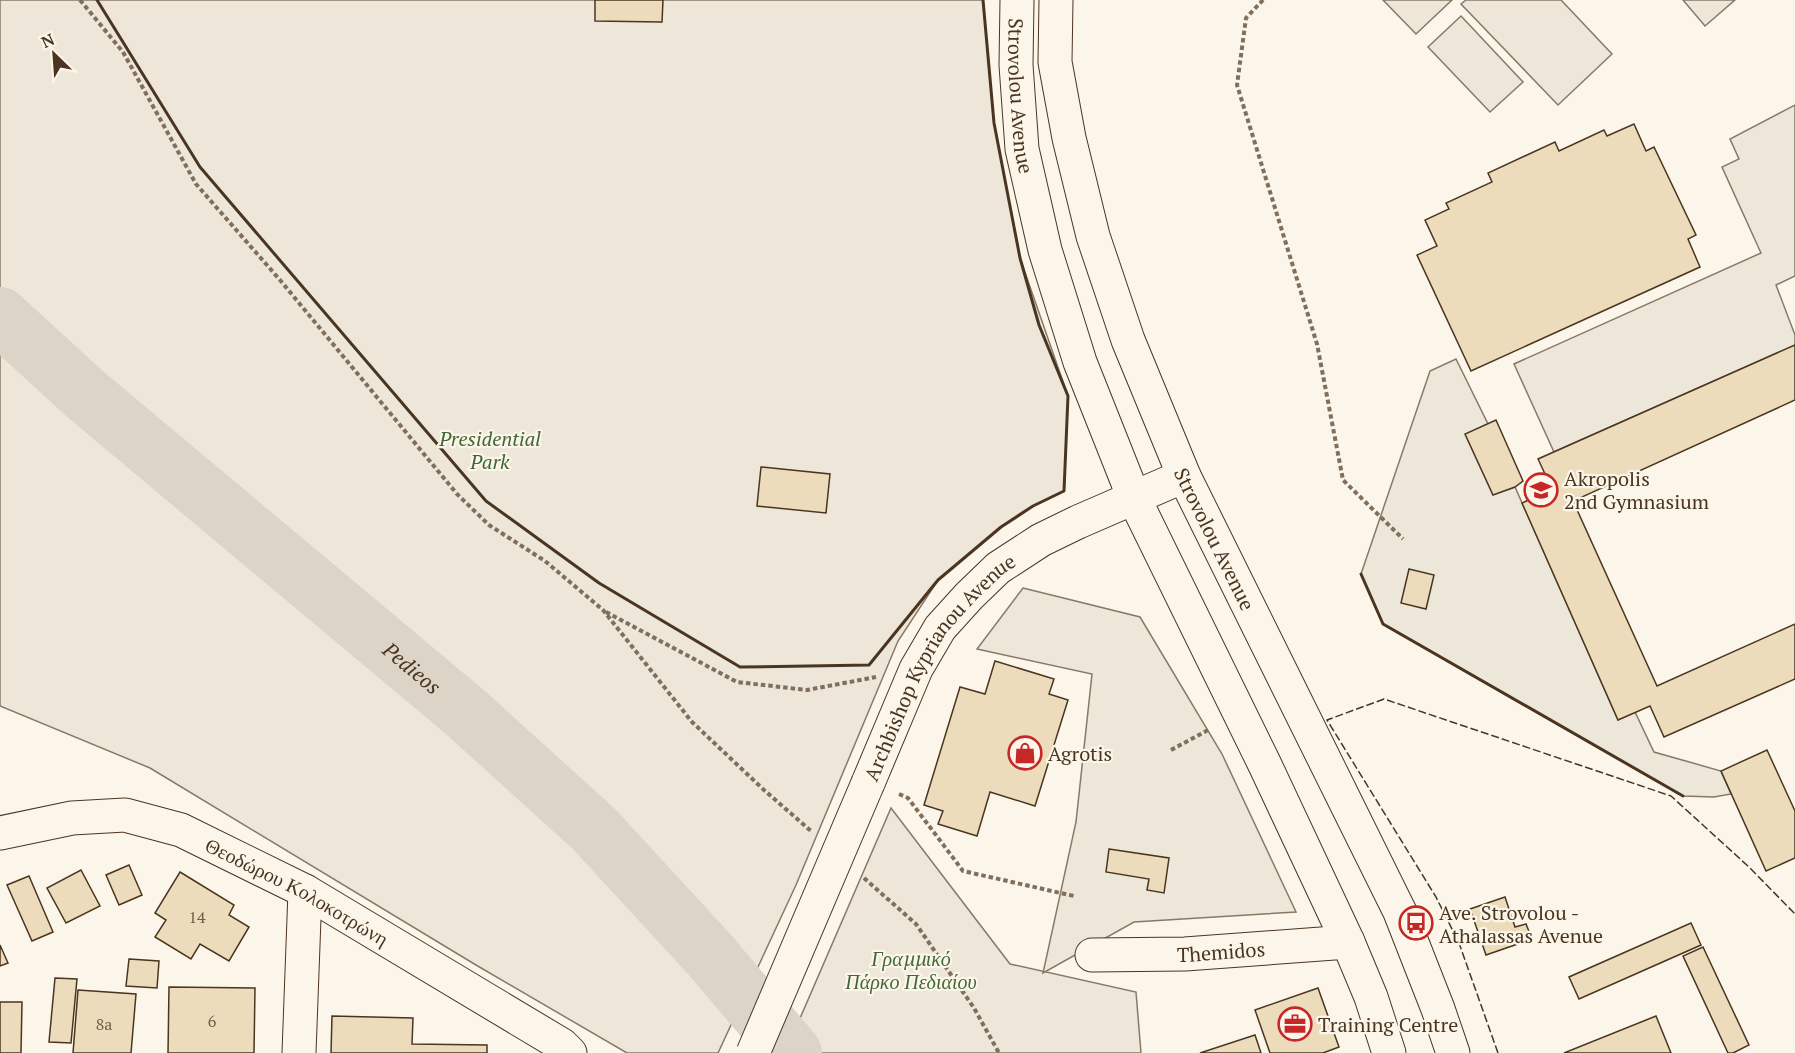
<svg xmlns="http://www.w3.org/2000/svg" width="1795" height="1053" font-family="'PT Serif',serif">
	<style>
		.green { fill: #ede6d9; stroke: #887966; stroke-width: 1.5 }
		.parking { fill: #ede7d9; stroke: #887966; stroke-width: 1.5 }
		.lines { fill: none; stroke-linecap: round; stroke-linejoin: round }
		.river { stroke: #dcd4c6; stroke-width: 58 }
		.building { fill: #ecdcbc; stroke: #4a3520; stroke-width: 1.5 }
		.minor-casing { stroke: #4a3520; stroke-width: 35 }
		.major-casing { stroke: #4a3520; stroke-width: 35 }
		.path { stroke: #7f6f5c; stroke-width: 4; stroke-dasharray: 4.5 3; stroke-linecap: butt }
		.minor { stroke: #fbf6e9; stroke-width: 33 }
		.major { stroke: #fbf6e9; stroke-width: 33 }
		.minor-bridge-casing { stroke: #4a3520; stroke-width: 35; stroke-linecap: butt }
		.minor-bridge { stroke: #fbf6e9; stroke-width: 33 }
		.fence { stroke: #4a3520; stroke-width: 1.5; stroke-dasharray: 8 3; stroke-linecap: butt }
		.wall { stroke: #4a3520; stroke-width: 3 }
		.labels { text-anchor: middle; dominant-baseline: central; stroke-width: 4.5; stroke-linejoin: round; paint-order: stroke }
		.number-label { font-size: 16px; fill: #725f47 }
		.street-label { font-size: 20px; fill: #4a3520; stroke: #fbf6e9 }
		.park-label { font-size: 20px; font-style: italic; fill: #436837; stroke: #fbf6e9 }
		.poi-label { font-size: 20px; fill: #4a3520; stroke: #fbf6e9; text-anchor: start }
		.water-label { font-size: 21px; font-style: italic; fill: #4a3520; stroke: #fbf6e9 }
	</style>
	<rect width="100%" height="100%" fill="#fbf6e9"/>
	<!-- green -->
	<g class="green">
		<path d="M 0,0 L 983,0 L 994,123 L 1020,258 L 1068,396 L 1064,491 L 1033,506 L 1001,527 L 938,580 L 898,641 L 796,885 L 718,1053 L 627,1053 L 476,965 L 150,768 L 0,706 Z"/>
		<path d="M 1383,0 L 1452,0 L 1416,34 Z"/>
		<path d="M 1466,0 L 1561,0 L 1612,54 L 1558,105 L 1461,4 Z"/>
		<path d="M 1683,0 L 1735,0 L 1705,26 Z"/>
		<path d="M 1461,16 L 1523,82 L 1490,112 L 1428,47 Z"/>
		<path d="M 891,808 L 1010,964 L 1136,992 L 1141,1053 L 785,1053 Z"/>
	</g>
	<!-- parking -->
	<g class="parking">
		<path d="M 1795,105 L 1795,276 L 1776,285 L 1795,335 L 1795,345 L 1554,452 L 1514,364 L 1761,253 L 1722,167 L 1739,159 L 1730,139 Z"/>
		<path d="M 1456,359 L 1488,424 L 1466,434 L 1493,494 L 1515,487 L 1618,720 L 1635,712 L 1654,752 L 1721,771 L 1731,794 L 1714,797 L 1683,796 L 1383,624 L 1361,574 L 1430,371 Z"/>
		<path d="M 1023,588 L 1140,617 L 1222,754 L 1296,912 L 1134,922 L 1043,973 L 1076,822 L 1092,674 L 977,649 Z"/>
	</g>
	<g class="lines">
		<!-- river -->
		<path class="river" id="s1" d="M 0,316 L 85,394 L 466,713 L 594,829 L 710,955 L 793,1053"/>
	</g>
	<!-- building -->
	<g class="building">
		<path d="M 595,0 L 663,0 L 662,22 L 595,21 Z"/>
		<path d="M 1634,124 L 1646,151 L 1654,147 L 1696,235 L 1688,239 L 1700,267 L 1471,371 L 1417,255 L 1437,246 L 1425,220 L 1449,209 L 1446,203 L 1492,182 L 1488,173 L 1555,142 L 1559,151 L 1604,130 L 1607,136 Z"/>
		<path d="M 1795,345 L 1795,400 L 1573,501 L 1657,686 L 1795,624 L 1795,679 L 1664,737 L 1650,706 L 1618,720 L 1522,503 L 1552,489 L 1538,459 Z"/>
		<path d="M 1496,420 L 1523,481 L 1515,487 L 1493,495 L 1465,434 Z"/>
		<path d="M 761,467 L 830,474 L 826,513 L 757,506 Z"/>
		<path d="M 1409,569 L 1434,575 L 1426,609 L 1401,603 Z"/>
		<path d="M 995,661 L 1054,679 L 1049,694 L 1068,700 L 1035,806 L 990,792 L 977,836 L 938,824 L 943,811 L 924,805 L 960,687 L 985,694 Z"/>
		<path d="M 1767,750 L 1795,811 L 1795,858 L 1766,871 L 1721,771 Z"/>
		<path d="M 1109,849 L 1169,858 L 1164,893 L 1147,890 L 1149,879 L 1106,872 Z"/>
		<path d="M 129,865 L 142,895 L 119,905 L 106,875 Z"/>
		<path d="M 81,870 L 100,906 L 66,923 L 47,888 Z"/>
		<path d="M 180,872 L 234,905 L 229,915 L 249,927 L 229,961 L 200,944 L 191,959 L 155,937 L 166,920 L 155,913 Z"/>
		<path d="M 29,876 L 53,932 L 32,941 L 7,885 Z"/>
		<path d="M 1505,897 L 1515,927 L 1526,924 L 1532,939 L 1486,955 L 1470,909 Z"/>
		<path d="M 1691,923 L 1701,945 L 1579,999 L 1569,977 Z"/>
		<path d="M 0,945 L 8,963 L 0,966 Z"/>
		<path d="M 1703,947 L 1749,1045 L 1733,1053 L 1728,1053 L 1683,956 Z"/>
		<path d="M 129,959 L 159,961 L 157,988 L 126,986 Z"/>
		<path d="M 55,978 L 77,979 L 71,1043 L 49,1042 Z"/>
		<path d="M 169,987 L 255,988 L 254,1053 L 168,1053 Z"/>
		<path d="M 1318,988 L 1339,1047 L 1323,1053 L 1270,1053 L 1255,1010 Z"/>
		<path d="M 78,990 L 136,994 L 131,1053 L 73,1053 Z"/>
		<path d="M 0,1002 L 22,1002 L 21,1053 L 0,1053 Z"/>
		<path d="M 332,1016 L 413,1018 L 412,1044 L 487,1045 L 487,1053 L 331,1053 Z"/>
		<path d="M 1656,1016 L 1671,1053 L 1564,1053 Z"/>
		<path d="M 1255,1035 L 1261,1053 L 1200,1053 Z"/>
	</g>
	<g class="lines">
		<!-- minor casing -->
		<g class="minor-casing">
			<g id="minor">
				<path id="s2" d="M 868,783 L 916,669 L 940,628 L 969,596 L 998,568 L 1041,540 L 1078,522 L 1184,476"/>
				<path id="s3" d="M 0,833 L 72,818 L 125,815 L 181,830 L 305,891 L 562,1045 L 570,1053"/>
				<path id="s4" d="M 1092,955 L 1185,954 L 1348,942"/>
				<path d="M 299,1053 L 305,891"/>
			</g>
		</g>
		<!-- major casing -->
		<g class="major-casing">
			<g id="major">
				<path id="s5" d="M 1017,0 L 1016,65 L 1022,149 L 1045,250 L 1080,362 L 1134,498 L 1265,765 L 1348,942 L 1371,997 L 1389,1053"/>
				<path id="s6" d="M 1056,0 L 1055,62 L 1069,138 L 1093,236 L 1128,340 L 1184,476 L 1400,912 L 1438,1009 L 1453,1053"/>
			</g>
		</g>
		<!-- path -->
		<g class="path">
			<path d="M 80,0 L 123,52 L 196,184 L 280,280 L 457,494 L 489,525 L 545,561 L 603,610 L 692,722 L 764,790 L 811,831"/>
			<path d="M 1263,0 L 1246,18 L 1237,85 L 1317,344 L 1343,480 L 1403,539"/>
			<path d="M 606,612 L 737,682 L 807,690 L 876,677"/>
			<path d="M 1171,750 L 1210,729"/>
			<path d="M 899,794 L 908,798 L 963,871 L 1074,896"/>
			<path d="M 864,878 L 916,924 L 974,1008 L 999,1053"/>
		</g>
		<!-- minor -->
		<use href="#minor" class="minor"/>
		<!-- major -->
		<use href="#major" class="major"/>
		<!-- minor-bridge casing -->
		<g class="minor-bridge-casing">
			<path id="minor-bridge" d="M 753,1053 L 868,783"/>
		</g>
		<!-- minor-bridge -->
		<use href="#minor-bridge" class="minor-bridge"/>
		<!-- fence -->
		<path class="fence" d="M 1498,1053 L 1459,943 L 1436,897 L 1327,720 L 1384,699 L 1671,796 L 1749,867 L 1795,914"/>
		<!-- wall -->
		<g class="wall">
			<path d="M 97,0 L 200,167 L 486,501 L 599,583 L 740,667 L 869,665 L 938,580 L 1001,527 L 1033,506 L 1064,491 L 1068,396 L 1039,325 L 1020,258 L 994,123 L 983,0"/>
			<path d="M 1361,574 L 1383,624 L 1683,796"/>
		</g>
	</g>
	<!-- icons -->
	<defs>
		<g id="school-ring" transform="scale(1.725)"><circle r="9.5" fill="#fbf6e9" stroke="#c62828" stroke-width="1.5"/><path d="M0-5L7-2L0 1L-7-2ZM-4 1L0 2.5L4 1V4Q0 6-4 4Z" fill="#c62828"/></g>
		<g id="shop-ring" transform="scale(1.725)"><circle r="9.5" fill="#fbf6e9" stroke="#c62828" stroke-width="1.5"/><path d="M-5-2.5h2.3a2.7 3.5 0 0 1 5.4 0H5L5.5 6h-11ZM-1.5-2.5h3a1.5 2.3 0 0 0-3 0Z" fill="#c62828"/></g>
		<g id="bus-ring" transform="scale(1.725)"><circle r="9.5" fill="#fbf6e9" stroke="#c62828" stroke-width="1.5"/><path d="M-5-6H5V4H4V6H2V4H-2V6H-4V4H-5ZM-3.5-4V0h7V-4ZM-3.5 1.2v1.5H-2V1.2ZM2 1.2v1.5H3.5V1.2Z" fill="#c62828"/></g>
		<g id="office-ring" transform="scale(1.725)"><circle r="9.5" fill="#fbf6e9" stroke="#c62828" stroke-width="1.5"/><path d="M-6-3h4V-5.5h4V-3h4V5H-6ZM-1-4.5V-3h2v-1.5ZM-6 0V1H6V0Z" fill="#c62828"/></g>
	</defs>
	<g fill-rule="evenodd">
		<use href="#school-ring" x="1541" y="490"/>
		<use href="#shop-ring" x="1025" y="753"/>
		<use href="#bus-ring" x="1416" y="923"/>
		<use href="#office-ring" x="1295" y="1024"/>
	</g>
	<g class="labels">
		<!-- number labels -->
		<g class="number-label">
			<text x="197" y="917">14</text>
			<text x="212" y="1021">6</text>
			<text x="104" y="1024">8a</text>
		</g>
		<!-- street labels -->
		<g class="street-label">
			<text stroke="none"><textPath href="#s5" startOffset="96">Strovolou Avenue</textPath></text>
			<text stroke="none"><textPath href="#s6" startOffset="567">Strovolou Avenue</textPath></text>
			<text stroke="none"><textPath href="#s2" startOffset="138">Archbishop Kyprianou Avenue</textPath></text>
			<text stroke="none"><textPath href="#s3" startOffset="316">Θεοδώρου Κολοκοτρώνη</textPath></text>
			<text stroke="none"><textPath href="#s4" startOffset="129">Themidos</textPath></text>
		</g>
		<!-- park labels -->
		<g class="park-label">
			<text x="490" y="438">Presidential<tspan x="490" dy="23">Park</tspan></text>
			<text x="911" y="958">Γραμμικό<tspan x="911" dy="23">Πάρκο Πεδιαίου</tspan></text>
		</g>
		<!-- poi labels -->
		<g class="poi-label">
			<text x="1564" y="478">Akropolis<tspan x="1564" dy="23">2nd Gymnasium</tspan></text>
			<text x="1048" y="753">Agrotis</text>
			<text x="1439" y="912">Ave. Strovolou -<tspan x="1439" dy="23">Athalassas Avenue</tspan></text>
			<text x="1318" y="1024">Training Centre</text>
		</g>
		<!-- water labels -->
		<g class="water-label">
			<text stroke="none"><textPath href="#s1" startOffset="542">Pedieos</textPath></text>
		</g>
	</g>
	<!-- north arrow -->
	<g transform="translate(54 54) rotate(335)" stroke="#fbf6e9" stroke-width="4.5" paint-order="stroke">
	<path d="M0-4.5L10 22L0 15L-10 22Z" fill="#4a3520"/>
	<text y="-9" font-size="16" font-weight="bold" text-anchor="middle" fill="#4a3520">N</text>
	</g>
</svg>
